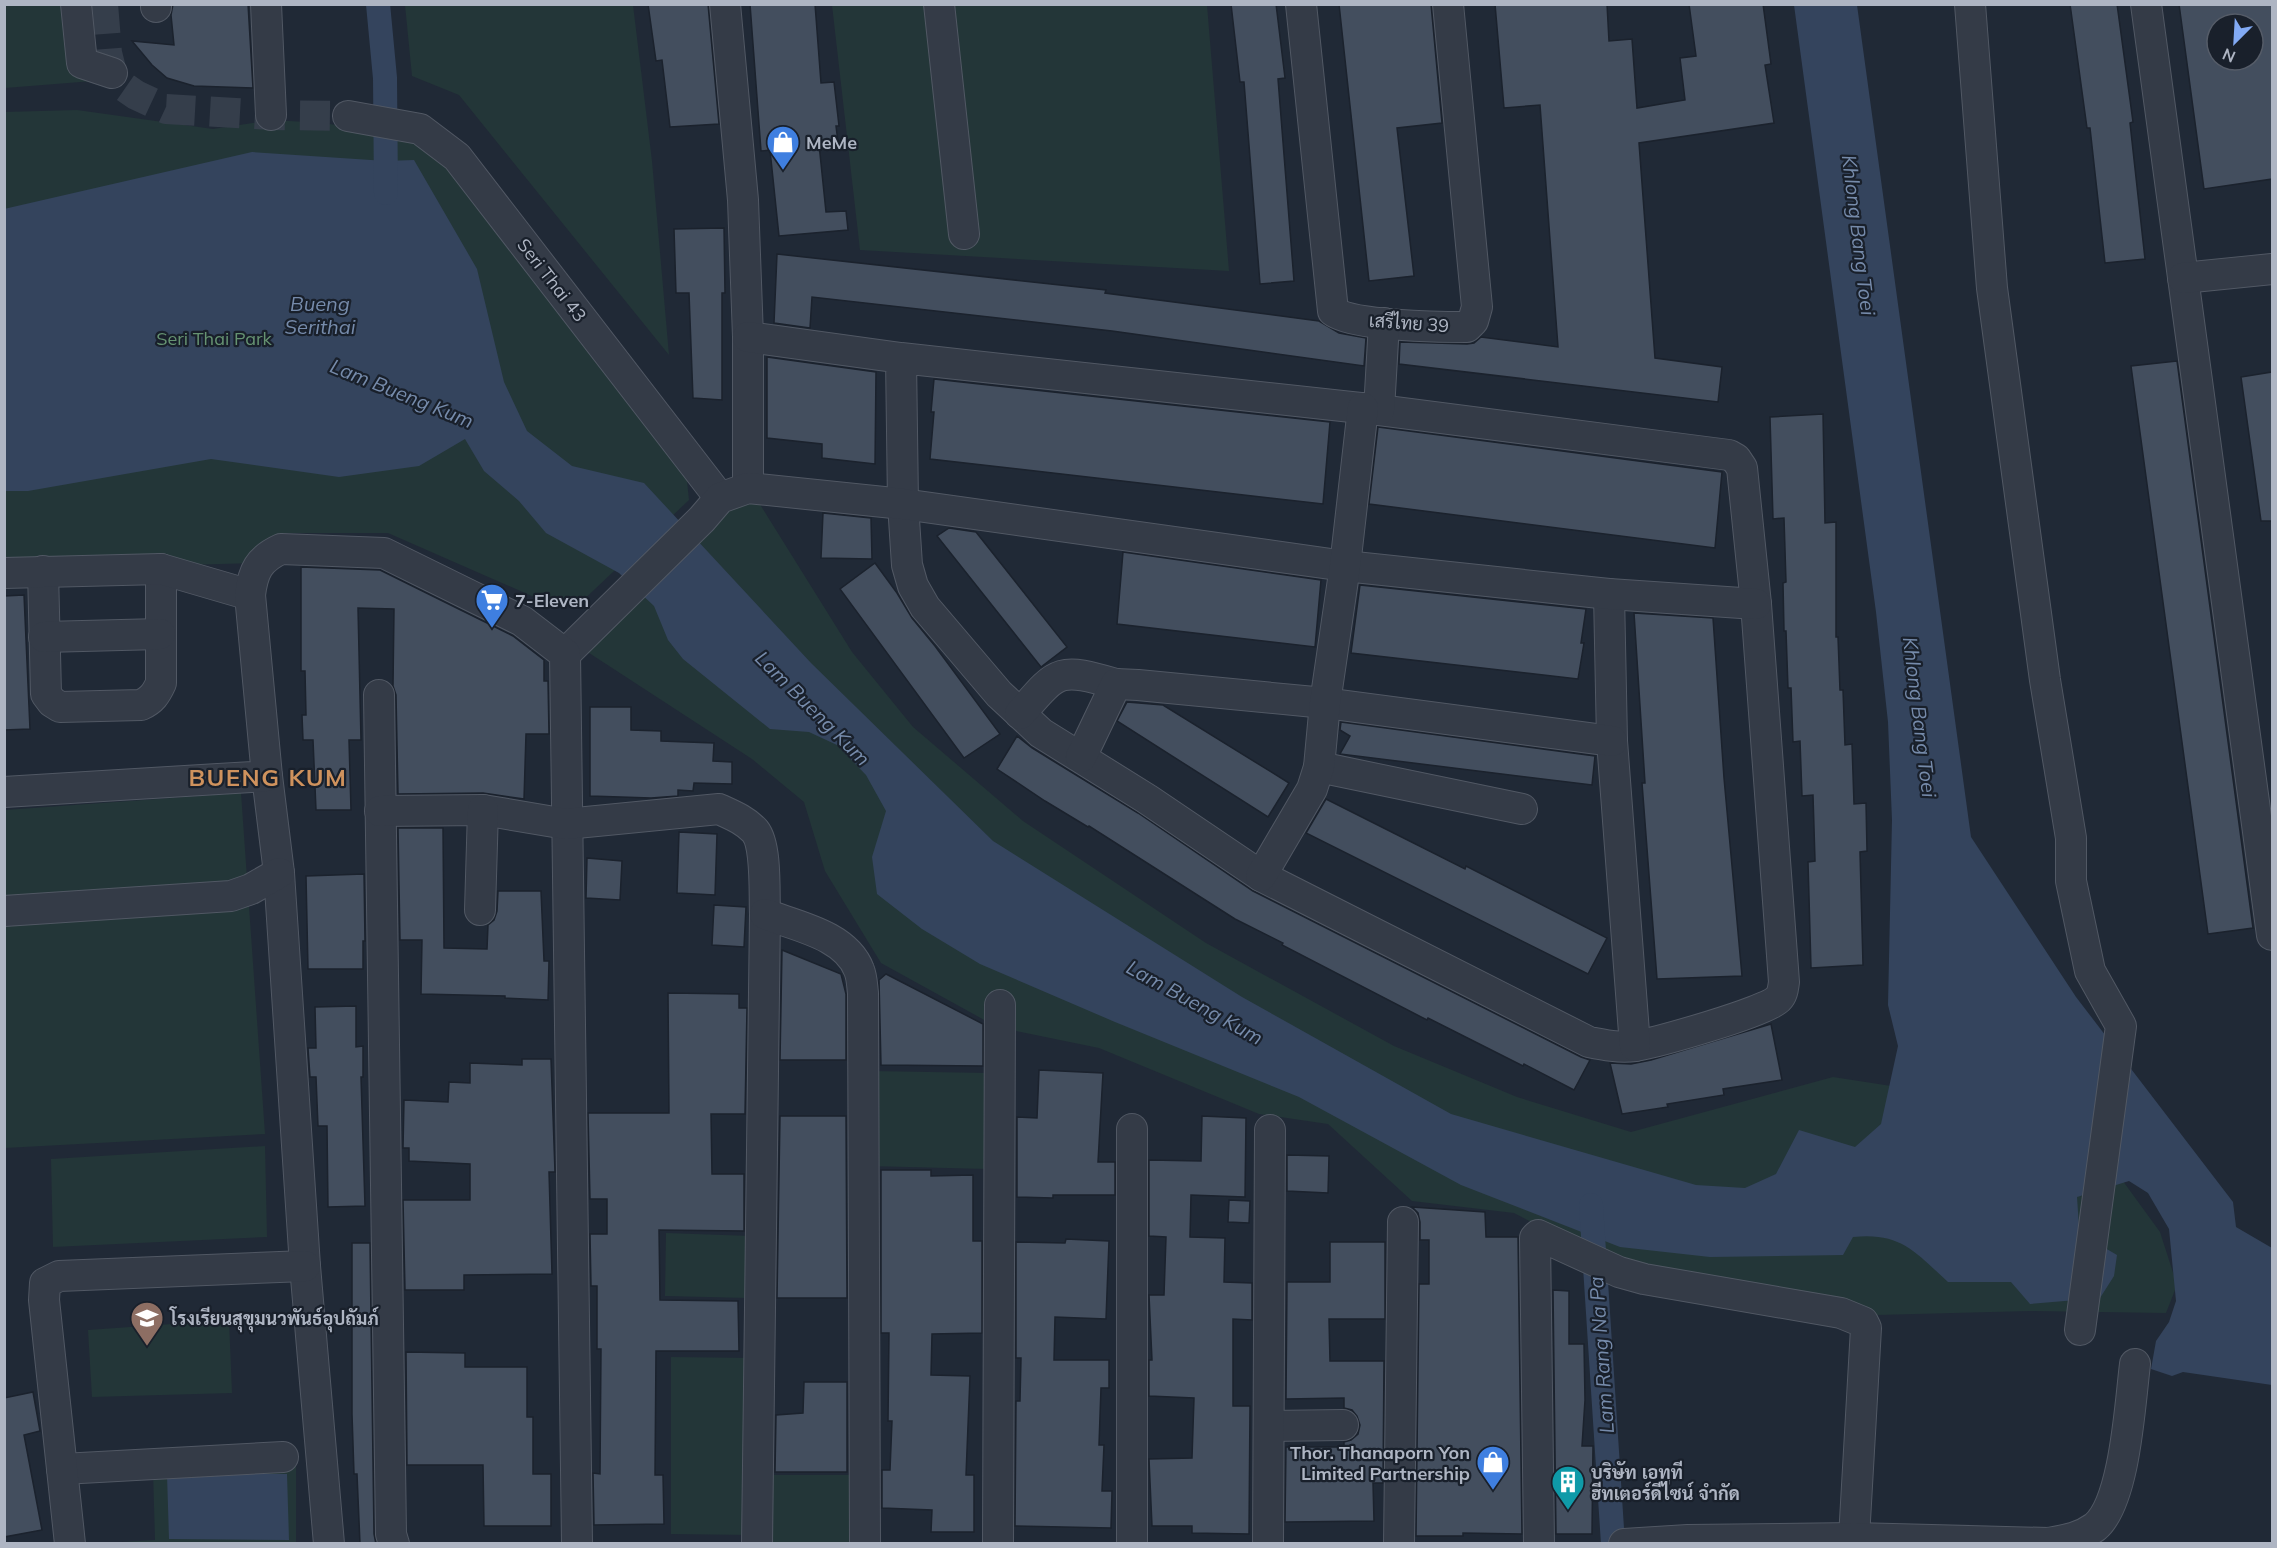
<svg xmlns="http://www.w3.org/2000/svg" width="2277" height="1548" font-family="Mulish,Sarabun,sans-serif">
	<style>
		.green { fill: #233638 }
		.water { fill: #34445d }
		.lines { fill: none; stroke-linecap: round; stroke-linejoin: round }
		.canal { stroke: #34445d; stroke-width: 24 }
		.building { fill: #434e5e; stroke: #1b222d; stroke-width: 1.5; fill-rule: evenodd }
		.minor-tunnel { stroke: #353e4b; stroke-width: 30; stroke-dasharray: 30 15; stroke-linecap: butt }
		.minor-casing { stroke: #515864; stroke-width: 32 }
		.minor { stroke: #343b47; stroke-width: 30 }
		.labels { text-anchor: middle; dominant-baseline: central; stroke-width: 4.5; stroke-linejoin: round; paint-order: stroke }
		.poi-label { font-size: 18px; font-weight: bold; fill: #aeb5c3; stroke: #19202b; text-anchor: start }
		.street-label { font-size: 18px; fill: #aeb5c3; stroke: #19202b }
		.park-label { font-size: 18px; fill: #669372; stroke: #19202b }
		.water-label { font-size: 20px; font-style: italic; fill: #768bab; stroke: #19202b }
		.district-label { font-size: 24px; font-weight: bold; letter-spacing: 1.5px; fill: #cf925d; stroke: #19202b }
	</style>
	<rect width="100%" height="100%" fill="#202936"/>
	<!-- green -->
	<g class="green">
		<path d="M 4,5 L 87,5 L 93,81 L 5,88 Z"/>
		<path d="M 405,5 L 633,5 L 652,161 L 669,355 L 459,95 L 412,76 Z"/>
		<path d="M 832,5 L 1207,5 L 1229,271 L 860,250 Z"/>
		<path d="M 77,110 L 213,129 L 272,120 L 324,123 L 438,143 L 685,462 L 689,500 L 576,607 L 541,600 L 388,533 L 285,533 L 267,546 L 259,563 L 5,570 L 4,112 Z"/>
		<path d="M 756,498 L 852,652 L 913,727 L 1023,821 L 1206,943 L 1394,1046 L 1517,1097 L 1631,1132 L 1833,1077 L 1956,1096 L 2120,1177 L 2160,1232 L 2177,1285 L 2166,1313 L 2030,1311 L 1877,1315 L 1631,1274 L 1514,1213 L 1412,1201 L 1328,1124 L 1259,1114 L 1099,1048 L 997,1027 L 881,963 L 825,871 L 804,802 L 752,759 L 583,649 L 724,506 Z"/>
		<path d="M 241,793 L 265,1134 L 5,1148 L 5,810 Z"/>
		<path d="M 870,1071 L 989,1073 L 987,1169 L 868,1166 Z"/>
		<path d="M 265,1146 L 267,1237 L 53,1247 L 51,1159 Z"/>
		<path d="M 666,1233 L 751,1236 L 749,1298 L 665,1296 Z"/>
		<path d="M 229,1320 L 232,1393 L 92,1397 L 88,1330 Z"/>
		<path d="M 671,1357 L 752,1358 L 752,1535 L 671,1534 Z"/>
		<path d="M 296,1466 L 296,1543 L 90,1544 L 155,1540 L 153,1471 Z"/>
		<path d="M 763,1475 L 860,1475 L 861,1542 L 763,1542 Z"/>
	</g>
	<!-- water -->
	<g class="water">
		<path d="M 1794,5 L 1857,5 L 1971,837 L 2076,997 L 2233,1202 L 2236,1227 L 2272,1248 L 2272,1385 L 2183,1372 L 2172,1376 L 2151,1369 L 2156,1341 L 2169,1322 L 2176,1301 L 2169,1229 L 2148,1193 L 2129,1181 L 2077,1197 L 2079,1227 L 2093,1241 L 2117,1255 L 2114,1276 L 2100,1298 L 2030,1304 L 2011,1282 L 1948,1282 C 1915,1252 1901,1232 1853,1237 L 1843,1255 L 1710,1257 L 1620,1247 L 1461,1185 L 1299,1097 L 1115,1022 L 980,964 L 922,929 L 877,894 L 872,857 L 886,811 L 866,775 L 837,745 L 809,732 L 770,729 L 683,659 L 668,640 L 654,606 L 619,573 L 546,533 L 519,501 L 484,471 L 465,439 L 419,466 L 339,477 L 211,459 L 28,491 L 5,491 L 4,209 L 252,152 L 386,161 L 414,160 L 477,269 L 504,382 L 527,431 L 572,466 L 644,483 L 811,663 L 993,841 L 1242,997 L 1451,1114 L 1696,1185 L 1745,1188 L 1776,1174 L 1799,1130 L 1855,1147 L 1881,1124 L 1898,1046 L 1888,1005 L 1892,820 L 1888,722 L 1876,612 Z"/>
		<path d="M 167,1474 L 287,1474 L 289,1540 L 169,1539 Z"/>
	</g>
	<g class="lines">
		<!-- canal -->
		<g class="canal">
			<path d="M 378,4 L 385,78 L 386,193"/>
			<path d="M 1591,1205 L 1613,1544"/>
		</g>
	</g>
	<!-- building -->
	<g class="building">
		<path d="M 173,4 L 248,4 L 253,88 L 194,86 L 167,78 L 152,65 L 132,41 L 174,45 L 171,15 Z"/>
		<path d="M 648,4 L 708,4 L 719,124 L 670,127 L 662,60 L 656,61 Z"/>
		<path d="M 750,4 L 815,4 L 821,83 L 834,82 L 839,126 L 836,126 L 838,142 L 819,144 L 826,212 L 846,211 L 848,230 L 779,236 L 770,150 L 761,151 Z"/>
		<path d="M 1231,4 L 1276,4 L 1285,78 L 1278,79 L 1294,281 L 1260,284 L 1244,82 L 1240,82 Z"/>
		<path d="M 1339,4 L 1431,4 L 1442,123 L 1397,128 L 1414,276 L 1369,281 Z"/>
		<path d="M 1495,4 L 1607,4 L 1609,41 L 1632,39 L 1637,108 L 1685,100 L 1680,58 L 1696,56 L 1689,4 L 1763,4 L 1771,64 L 1765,65 L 1774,123 L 1639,143 L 1655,358 L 1722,367 L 1718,402 L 1399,364 L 1400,342 L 1467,344 L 1474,343 L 1481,337 L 1558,347 L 1540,105 L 1504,108 Z"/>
		<path d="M 2070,4 L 2117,4 L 2133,122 L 2130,123 L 2145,259 L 2105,263 L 2090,128 L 2087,128 Z"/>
		<path d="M 2179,4 L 2272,4 L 2272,179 L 2204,189 ZM 2217,24 L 2253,24 L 2253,60 L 2217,60 Z"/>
		<path d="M 724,228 L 725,293 L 722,293 L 722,400 L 693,398 L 689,293 L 676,293 L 674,229 Z"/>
		<path d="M 777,254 L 1106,290 L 1105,293 L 1319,321 L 1339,333 L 1366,338 L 1364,366 L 1112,331 L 812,297 L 810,328 L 774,323 Z"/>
		<path d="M 767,357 L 876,372 L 875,464 L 822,458 L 822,444 L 767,438 Z"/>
		<path d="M 2177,361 L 2253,928 L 2208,934 L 2131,366 Z"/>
		<path d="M 2272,372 L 2272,521 L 2261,521 L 2241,377 Z"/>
		<path d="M 934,379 L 1330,422 L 1323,504 L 930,459 L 934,412 L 931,412 Z"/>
		<path d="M 1823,414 L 1825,523 L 1836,522 L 1836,637 L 1838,637 L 1840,690 L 1843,690 L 1845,745 L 1852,744 L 1854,804 L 1866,803 L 1867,851 L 1860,852 L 1863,965 L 1811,968 L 1808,862 L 1815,861 L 1813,795 L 1802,796 L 1800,741 L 1793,742 L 1791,688 L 1788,688 L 1786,631 L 1784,631 L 1783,583 L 1786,582 L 1784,518 L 1773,519 L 1770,417 Z"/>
		<path d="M 1378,427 L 1722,472 L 1715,548 L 1369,504 Z"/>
		<path d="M 823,513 L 871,518 L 872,559 L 821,558 Z"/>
		<path d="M 949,528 L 976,532 L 1067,647 L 1041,667 L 937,536 Z"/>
		<path d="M 1123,552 L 1321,580 L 1315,647 L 1117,624 Z"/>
		<path d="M 875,563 L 897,593 L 912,618 L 935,646 L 1000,734 L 964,758 L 840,589 Z"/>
		<path d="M 301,567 L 380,570 L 513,636 L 544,660 L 544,681 L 548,681 L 549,734 L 526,734 L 524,799 L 483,793 L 398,794 L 396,695 L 393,686 L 394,609 L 358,608 L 361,740 L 349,740 L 351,810 L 316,810 L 313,740 L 303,740 L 302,715 L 306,715 L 305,671 L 301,671 Z"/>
		<path d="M 1360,585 L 1586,609 L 1581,643 L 1584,643 L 1578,679 L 1351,653 Z"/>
		<path d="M 24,595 L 30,729 L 4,730 L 4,596 Z"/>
		<path d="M 1634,613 L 1713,618 L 1724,778 L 1742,976 L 1657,979 L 1642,783 L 1645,783 Z"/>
		<path d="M 1127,702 L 1163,705 L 1289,783 L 1268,817 L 1117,721 Z"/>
		<path d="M 590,707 L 631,707 L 631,730 L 661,731 L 661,741 L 714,743 L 713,761 L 732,762 L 732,784 L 694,783 L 693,791 L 678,790 L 678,796 L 651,798 L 590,796 Z"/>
		<path d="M 1341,722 L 1595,756 L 1592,785 L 1340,754 L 1350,736 L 1340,730 Z"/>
		<path d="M 1017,736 L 1032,748 L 1138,813 L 1253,891 L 1581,1057 L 1590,1060 L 1574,1090 L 1524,1064 L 1523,1066 L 1428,1018 L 1427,1020 L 1282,945 L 1283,943 L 1235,919 L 1089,826 L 1088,827 L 1045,801 L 997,769 Z"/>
		<path d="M 1326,799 L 1465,869 L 1466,866 L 1607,938 L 1588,974 L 1306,833 Z"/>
		<path d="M 398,828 L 443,828 L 444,948 L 487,949 L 488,925 L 494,920 L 497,911 L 498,891 L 541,891 L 544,961 L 549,961 L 548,1000 L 505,998 L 505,996 L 421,994 L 422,940 L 400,940 Z"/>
		<path d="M 679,832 L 717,834 L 715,895 L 677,893 Z"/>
		<path d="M 587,858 L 622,861 L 620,900 L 586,898 Z"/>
		<path d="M 364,874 L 365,941 L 363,941 L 363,969 L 308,969 L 306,876 Z"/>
		<path d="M 714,905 L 746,907 L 744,947 L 712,945 Z"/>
		<path d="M 782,950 L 841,974 L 846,994 L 846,1060 L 780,1060 Z"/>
		<path d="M 886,974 L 983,1024 L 983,1066 L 881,1065 L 879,980 Z"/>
		<path d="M 668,993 L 739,994 L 739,1008 L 747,1008 L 745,1114 L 711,1114 L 712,1174 L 744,1174 L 744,1231 L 659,1230 L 660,1300 L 738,1301 L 739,1351 L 656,1351 L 655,1475 L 663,1475 L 664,1524 L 594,1525 L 593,1473 L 600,1474 L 601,1349 L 597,1349 L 597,1286 L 591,1286 L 590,1234 L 607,1234 L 607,1199 L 590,1199 L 588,1113 L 669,1113 Z"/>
		<path d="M 356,1006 L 356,1047 L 363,1046 L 363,1077 L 361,1077 L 365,1206 L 328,1207 L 327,1126 L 318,1126 L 316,1077 L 310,1077 L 308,1048 L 316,1048 L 315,1007 Z"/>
		<path d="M 1771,1024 L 1782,1080 L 1723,1089 L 1724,1095 L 1667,1104 L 1668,1107 L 1622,1114 L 1610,1063 L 1631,1064 L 1651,1060 Z"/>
		<path d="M 522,1059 L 551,1059 L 555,1172 L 549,1172 L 552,1274 L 464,1275 L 464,1290 L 405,1290 L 403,1200 L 470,1200 L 470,1164 L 409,1161 L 409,1148 L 403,1148 L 404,1100 L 448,1102 L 449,1082 L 470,1083 L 470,1063 L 522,1065 Z"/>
		<path d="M 1039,1070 L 1103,1073 L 1098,1162 L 1115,1162 L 1115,1195 L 1053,1195 L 1053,1198 L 1017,1197 L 1017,1117 L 1037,1118 Z"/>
		<path d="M 780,1116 L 846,1116 L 847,1298 L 777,1298 Z"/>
		<path d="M 1202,1116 L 1246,1118 L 1245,1197 L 1191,1195 L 1190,1237 L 1225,1238 L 1224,1282 L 1252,1283 L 1252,1320 L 1233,1319 L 1233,1406 L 1250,1406 L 1249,1534 L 1192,1533 L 1192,1526 L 1152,1526 L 1149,1459 L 1192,1458 L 1194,1398 L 1149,1396 L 1149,1360 L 1152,1360 L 1149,1295 L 1164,1295 L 1166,1237 L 1149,1236 L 1149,1160 L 1201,1161 Z"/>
		<path d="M 1287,1155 L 1329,1156 L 1328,1193 L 1287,1191 Z"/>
		<path d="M 881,1170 L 931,1170 L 931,1176 L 973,1175 L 973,1241 L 982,1241 L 982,1333 L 932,1334 L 931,1375 L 970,1376 L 966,1475 L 974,1475 L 974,1532 L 931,1532 L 932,1510 L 882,1508 L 882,1470 L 890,1470 L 892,1421 L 888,1421 L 889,1333 L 881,1333 Z"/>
		<path d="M 1229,1200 L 1250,1201 L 1249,1223 L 1228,1222 Z"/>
		<path d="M 1412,1207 L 1485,1212 L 1486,1237 L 1518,1237 L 1522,1534 L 1463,1533 L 1463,1536 L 1416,1536 L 1419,1284 L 1429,1284 L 1429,1240 L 1420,1240 L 1420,1222 L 1418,1213 Z"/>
		<path d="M 1066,1239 L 1109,1241 L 1106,1319 L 1055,1317 L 1054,1360 L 1109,1360 L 1109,1388 L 1101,1388 L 1099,1445 L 1104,1445 L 1102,1491 L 1112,1491 L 1111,1528 L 1015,1526 L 1016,1401 L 1020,1401 L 1021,1358 L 1016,1358 L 1016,1242 L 1065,1243 Z"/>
		<path d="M 1330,1242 L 1385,1242 L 1385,1319 L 1329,1319 L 1330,1361 L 1384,1361 L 1383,1483 L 1373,1483 L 1374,1521 L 1285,1522 L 1286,1447 L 1344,1447 L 1344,1442 L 1351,1440 L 1358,1434 L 1360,1425 L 1357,1416 L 1352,1410 L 1344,1408 L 1344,1398 L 1286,1399 L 1287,1282 L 1330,1282 Z"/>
		<path d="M 352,1243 L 370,1243 L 374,1534 L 376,1544 L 360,1544 L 357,1474 L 354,1474 L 352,1414 Z"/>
		<path d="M 1553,1290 L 1569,1291 L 1569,1344 L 1584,1344 L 1585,1400 L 1582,1446 L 1593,1446 L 1592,1534 L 1556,1534 Z"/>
		<path d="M 406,1352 L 465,1353 L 465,1367 L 527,1367 L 527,1417 L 533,1417 L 533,1474 L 551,1474 L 551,1526 L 484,1526 L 483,1465 L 407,1465 Z"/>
		<path d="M 804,1382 L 847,1382 L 847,1472 L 775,1472 L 776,1415 L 803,1413 Z"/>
		<path d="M 33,1392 L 40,1431 L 24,1435 L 42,1530 L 4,1537 L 4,1398 Z"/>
	</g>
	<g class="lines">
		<!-- minor-tunnel -->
		<path class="minor-tunnel" d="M 103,4 L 107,53 L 112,73 L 120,84 L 136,95 L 166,109 L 271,115 L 348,116"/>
		<!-- minor casing -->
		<g class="minor-casing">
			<g id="minor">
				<path d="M 76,4 L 82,63 L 112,73"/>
				<path d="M 156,4 L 156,7"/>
				<path d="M 266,4 L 271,115"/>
				<path d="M 725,4 L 743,200 L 748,337 L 748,488"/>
				<path d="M 939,4 L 964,234"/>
				<path d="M 1301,4 L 1333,311 C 1352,326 1439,327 1467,327 L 1473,321 L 1477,307 L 1448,4"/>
				<path d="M 1970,4 L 1992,288 L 2045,680 L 2071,838 L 2071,881 L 2090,971 L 2121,1026 L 2080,1330"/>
				<path d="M 2146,4 L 2272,935"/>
				<path d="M 348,116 L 420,129 L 457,157 L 720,498"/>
				<path d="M 2183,278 L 2272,269"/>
				<path d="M 748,337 L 901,358 L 1379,410 L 1729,455 L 1736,459 L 1742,468 L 1756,604 L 1784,982 C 1783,988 1783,994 1778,999 C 1766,1012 1655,1043 1635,1046 C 1619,1048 1604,1045 1589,1042 L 1261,876 L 1147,799 L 1041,733 L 999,694 L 925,607 L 913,586 L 907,565 L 903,504 L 901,358"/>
				<path d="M 1379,410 L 1384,323"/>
				<path d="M 43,571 L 46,694 L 52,702 L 60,707 L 141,705 C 152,700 156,694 161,683 L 161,569"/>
				<path d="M 4,573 L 161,569 L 250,595"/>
				<path d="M 1609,594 L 1612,741 L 1635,1046"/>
				<path d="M 44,637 L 160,634"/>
				<path d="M 565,654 L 702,519 L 720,498 L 748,488 L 903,504 L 1345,566 L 1609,594 L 1756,604"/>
				<path d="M 379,695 L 391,1534 L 394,1544"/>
				<path d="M 1020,714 C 1058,670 1058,667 1116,684"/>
				<path d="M 1081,757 L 1116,684 L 1138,685 L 1325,703 L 1612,741"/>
				<path d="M 1319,767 L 1522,809"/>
				<path d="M 267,776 L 279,873 L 305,1266 L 329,1544"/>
				<path d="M 4,792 L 267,776 L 250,595 C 253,571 259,559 281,549 L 384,553 L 522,621 L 565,654 L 577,1544"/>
				<path d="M 380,811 L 483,810 L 566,824 L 719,809 C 732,815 745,820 755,831 C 767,846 764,894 765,914 L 757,1544"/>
				<path d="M 1261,876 L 1312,789 L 1319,767 L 1325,703 L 1345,566 L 1363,408"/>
				<path d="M 480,910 L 483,810"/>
				<path d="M 4,911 L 231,896 L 251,889 L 279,873"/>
				<path d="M 765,914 C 796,926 846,935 859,970 C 862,977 862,985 863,993 L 865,1544"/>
				<path d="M 1269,1426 L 1343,1425"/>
				<path d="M 62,1469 L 283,1457"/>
				<path d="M 70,1544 L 44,1300 L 45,1283 L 59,1276 L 305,1266"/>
				<path d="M 998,1544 L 1000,1005"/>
				<path d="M 1132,1544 L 1132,1129"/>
				<path d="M 1268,1544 L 1270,1130"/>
				<path d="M 1399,1544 L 1403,1222"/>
				<path d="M 1539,1544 L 1535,1238 L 1538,1235 L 1619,1272 L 1644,1279 L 1841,1313 L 1863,1322 L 1866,1328 L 1854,1538"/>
				<path d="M 1624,1544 L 1688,1540 L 1854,1538 L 2048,1543 C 2065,1540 2080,1538 2095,1527 C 2125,1502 2130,1404 2135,1364"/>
			</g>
		</g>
		<!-- minor -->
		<use href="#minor" class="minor"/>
	</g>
	<!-- icons -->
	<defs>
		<g id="shop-pin" transform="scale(1.725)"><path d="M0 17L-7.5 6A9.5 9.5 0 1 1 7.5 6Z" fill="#3f7fe0" stroke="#19202b"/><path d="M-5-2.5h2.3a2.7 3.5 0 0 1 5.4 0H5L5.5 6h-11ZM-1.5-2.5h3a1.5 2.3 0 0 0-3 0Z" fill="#fff"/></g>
		<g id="supermarket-pin" transform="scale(1.725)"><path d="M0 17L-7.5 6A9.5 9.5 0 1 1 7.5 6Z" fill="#3f7fe0" stroke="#19202b"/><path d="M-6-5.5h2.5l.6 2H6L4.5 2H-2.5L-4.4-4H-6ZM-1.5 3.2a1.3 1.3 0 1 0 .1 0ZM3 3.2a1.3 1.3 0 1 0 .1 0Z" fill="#fff"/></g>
		<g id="school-pin" transform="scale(1.725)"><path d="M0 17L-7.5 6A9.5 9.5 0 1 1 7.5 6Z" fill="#8d6e63" stroke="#19202b"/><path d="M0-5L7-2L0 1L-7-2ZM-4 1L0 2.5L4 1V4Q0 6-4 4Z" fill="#fff"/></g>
		<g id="building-pin" transform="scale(1.725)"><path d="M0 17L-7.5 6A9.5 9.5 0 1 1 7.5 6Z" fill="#0f9aa8" stroke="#19202b"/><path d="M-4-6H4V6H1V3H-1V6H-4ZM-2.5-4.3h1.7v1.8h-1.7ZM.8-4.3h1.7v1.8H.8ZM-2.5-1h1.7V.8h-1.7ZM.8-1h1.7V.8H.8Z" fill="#fff"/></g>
	</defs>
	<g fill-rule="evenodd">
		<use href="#shop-pin" x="783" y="142"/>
		<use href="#supermarket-pin" x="492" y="600"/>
		<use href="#school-pin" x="147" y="1318"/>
		<use href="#shop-pin" x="1493" y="1462"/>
		<use href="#building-pin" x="1568" y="1482"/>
	</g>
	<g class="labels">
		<!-- poi labels -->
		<g class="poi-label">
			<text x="806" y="142">MeMe</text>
			<text x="515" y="600">7-Eleven</text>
			<text x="170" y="1318">โรงเรียนสุขุมนวพันธ์อุปถัมภ์</text>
			<text x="1470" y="1452" text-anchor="end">Thor. Thanaporn Yon<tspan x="1470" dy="21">Limited Partnership</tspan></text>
			<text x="1591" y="1472">บริษัท เอทูที<tspan x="1591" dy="21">ฮีทเตอร์ดีไซน์ จำกัด</tspan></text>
		</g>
		<!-- street labels -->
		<g class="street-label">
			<text transform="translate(552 280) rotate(52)">Seri Thai 43</text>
			<text transform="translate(1409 323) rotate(4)">เสรีไทย 39</text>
		</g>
		<!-- park labels -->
		<g class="park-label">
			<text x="214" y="338">Seri Thai Park</text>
		</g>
		<!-- water labels -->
		<g class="water-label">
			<text transform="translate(1859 235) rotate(83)">Khlong Bang Toei</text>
			<text x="320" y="303">Bueng<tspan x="320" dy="23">Serithai</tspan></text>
			<text transform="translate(402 393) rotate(22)">Lam Bueng Kum</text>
			<text transform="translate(813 708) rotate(45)">Lam Bueng Kum</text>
			<text transform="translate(1920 717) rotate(83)">Khlong Bang Toei</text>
			<text transform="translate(1195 1002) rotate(29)">Lam Bueng Kum</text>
			<text transform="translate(1601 1355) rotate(-94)">Lam Rang Na Pa</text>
		</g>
		<!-- district labels -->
		<g class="district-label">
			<text x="268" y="777">BUENG KUM</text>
		</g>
	</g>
	<!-- border -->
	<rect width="2277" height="1548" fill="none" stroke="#aeb5c3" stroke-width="12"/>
	<!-- north arrow -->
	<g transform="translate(2235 42) rotate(204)"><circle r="28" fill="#19202b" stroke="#555c68" stroke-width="1.5"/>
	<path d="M0-4.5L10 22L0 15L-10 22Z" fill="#82aaf4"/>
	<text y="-9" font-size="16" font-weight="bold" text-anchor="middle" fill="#aeb5c3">N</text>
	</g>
</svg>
